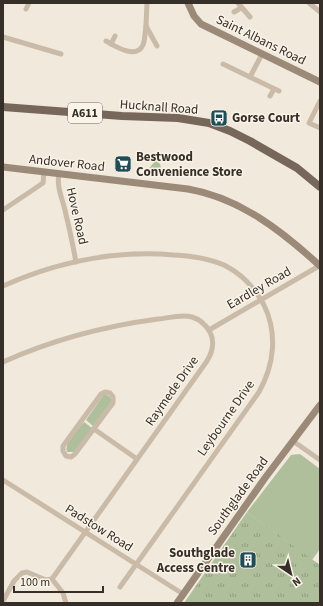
<svg xmlns="http://www.w3.org/2000/svg" width="323" height="606" font-family="'Source Sans 3',sans-serif">
	<style>
		.grass { fill: #afbf9c }
		.park { fill: url(#park-tufts) }
		.lines { fill: none; stroke-linecap: round; stroke-linejoin: round }
		.street { stroke: #c9bba8; stroke-width: 5 }
		.secondary { stroke: #9c8a79; stroke-width: 7 }
		.primary { stroke: #77675a; stroke-width: 8 }
		.labels { text-anchor: middle; dominant-baseline: central; stroke-width: 3; stroke-linejoin: round; paint-order: stroke }
		.shield { fill: #f9f3e8; stroke: #706962; stroke-width: 1 }
		.shield-label { font-size: 12px; font-weight: bold; fill: #362e28 }
		.street-label { font-size: 13px; fill: #362e28; stroke: #f9f3e8 }
		.poi-label { font-size: 13px; font-weight: bold; fill: #362e28; stroke: #f9f3e8; text-anchor: start }
	</style>
	<defs>
		<pattern id="park-tufts" width="24" height="20" patternUnits="userSpaceOnUse"><rect width="24" height="20" fill="#afbf9c"/><path d="M3 7l-1-3M5 7V3M7 7l1-3M15 17l-1-3M17 17v-4M19 17l1-3" fill="none" stroke="#8f9c7f"/></pattern>
	</defs>
	<rect width="100%" height="100%" fill="#f1e9dc"/>
	<!-- grass -->
	<g class="grass">
		<path d="M 156,160 L 160,164 L 163,176 L 155,175 L 155,174 L 153,173 L 152,175 L 147,174 L 147,171 Z"/>
		<path d="M 104,394 L 109,396 L 111,399 L 111,402 L 93,426 L 86,420 Z"/>
		<path d="M 84,422 L 92,428 L 74,452 L 67,452 C 64,441 78,430 84,422 Z"/>
		<path d="M 300,454 L 320,469 L 320,549 L 312,560 L 247,512 L 291,455 Z"/>
	</g>
	<!-- park -->
	<path class="park" d="M 247,512 L 320,565 L 320,603 L 184,603 Z"/>
	<g class="lines">
		<!-- street -->
		<g class="street">
			<path d="M 147,3 L 146,26 L 157,46"/>
			<path d="M 238,3 L 250,17"/>
			<path d="M 309,3 L 320,12"/>
			<path d="M 26,9 L 29,3"/>
			<path d="M 234,12 L 241,8"/>
			<path d="M 3,37 L 61,54"/>
			<path d="M 106,41 C 115,46 136,60 143,45 C 145,40 145,32 146,26"/>
			<path d="M 111,44 L 115,36"/>
			<path d="M 223,64 L 279,91"/>
			<path d="M 250,77 L 262,54"/>
			<path d="M 270,96 L 274,89"/>
			<path d="M 320,101 L 309,123 L 320,128"/>
			<path d="M 59,174 C 56,188 64,202 66,215 C 70,230 73,246 76,262"/>
			<path d="M 3,210 L 43,183 L 44,173"/>
			<path d="M 3,286 C 57,262 115,250 174,255 C 191,256 208,258 224,265 C 242,274 255,288 264,305 C 278,334 274,365 259,392 L 120,587"/>
			<path d="M 209,330 L 319,266"/>
			<path d="M 3,362 C 52,340 105,326 158,319 C 169,318 181,314 192,317 C 199,319 206,325 210,332 C 215,342 213,351 207,361 L 52,579"/>
			<path d="M 105,392 L 110,393 L 113,397 L 113,403 L 75,454 L 71,457 L 66,456 L 63,451 L 63,446 L 101,394 Z"/>
			<path d="M 94,429 L 137,459"/>
			<path d="M 293,441 L 320,460"/>
			<path d="M 3,480 L 183,594"/>
			<path d="M 52,579 L 63,593 L 66,603"/>
			<path d="M 3,601 L 14,581 L 22,573 L 27,572 L 46,580 L 52,579"/>
		</g>
		<!-- secondary -->
		<g class="secondary">
			<path d="M 188,3 L 194,16 L 201,24 L 320,82"/>
			<path d="M 3,167 L 188,189 C 240,198 282,231 320,266"/>
			<path d="M 177,603 L 265,478 L 320,405"/>
		</g>
		<!-- primary -->
		<path class="primary" d="M 3,107 L 122,116 L 178,118 L 209,123 L 230,131 L 250,141 L 297,168 L 320,187"/>
	</g>
	<!-- icons -->
	<defs>
		<g id="bus-square" transform="scale(0.9)"><rect x="-9" y="-9" width="18" height="18" rx="4" fill="#1f4c55" stroke="#f9f3e8"/><path d="M-5-6H5V4H4V6H2V4H-2V6H-4V4H-5ZM-3.5-4V0h7V-4ZM-3.5 1.2v1.5H-2V1.2ZM2 1.2v1.5H3.5V1.2Z" fill="#fff"/></g>
		<g id="supermarket-square" transform="scale(0.9)"><rect x="-9" y="-9" width="18" height="18" rx="4" fill="#1f4c55" stroke="#f9f3e8"/><path d="M-6-5.5h2.5l.6 2H6L4.5 2H-2.5L-4.4-4H-6ZM-1.5 3.2a1.3 1.3 0 1 0 .1 0ZM3 3.2a1.3 1.3 0 1 0 .1 0Z" fill="#fff"/></g>
		<g id="building-square" transform="scale(0.9)"><rect x="-9" y="-9" width="18" height="18" rx="4" fill="#1f4c55" stroke="#f9f3e8"/><path d="M-4-6H4V6H1V3H-1V6H-4ZM-2.5-4.3h1.7v1.8h-1.7ZM.8-4.3h1.7v1.8H.8ZM-2.5-1h1.7V.8h-1.7ZM.8-1h1.7V.8H.8Z" fill="#fff"/></g>
	</defs>
	<g fill-rule="evenodd">
		<use href="#bus-square" x="219" y="118"/>
		<use href="#supermarket-square" x="123" y="164"/>
		<use href="#building-square" x="248" y="560"/>
	</g>
	<g class="labels">
		<!-- shield labels -->
		<rect class="shield" x="68" y="103" width="34" height="20" rx="3"/>
		<g class="shield-label">
			<text x="85" y="113">A611</text>
		</g>
		<!-- street labels -->
		<g class="street-label">
			<text transform="translate(261 40) rotate(26)">Saint Albans Road</text>
			<text transform="translate(159 107) rotate(4)">Hucknall Road</text>
			<text transform="translate(67 163) rotate(6)">Andover Road</text>
			<text transform="translate(77 216) rotate(77)">Hove Road</text>
			<text transform="translate(259 288) rotate(-30)">Eardley Road</text>
			<text transform="translate(172 391) rotate(-55)">Raymede Drive</text>
			<text transform="translate(226 418) rotate(-55)">Leybourne Drive</text>
			<text transform="translate(238 496) rotate(-54)">Southglade Road</text>
			<text transform="translate(99 528) rotate(32)">Padstow Road</text>
		</g>
		<!-- poi labels -->
		<g class="poi-label">
			<text x="232" y="118">Gorse Court</text>
			<text x="136" y="157">Bestwood<tspan x="136" dy="15">Convenience Store</tspan></text>
			<text x="235" y="553" text-anchor="end">Southglade<tspan x="235" dy="15">Access Centre</tspan></text>
		</g>
	</g>
	<!-- border -->
	<rect width="323" height="606" fill="none" stroke="#362e28" stroke-width="8"/>
	<!-- north arrow -->
	<g transform="translate(291 574) rotate(145)" stroke="#f9f3e8" stroke-width="3" paint-order="stroke">
	<path d="M0-3L7 15L0 10L-7 15Z" fill="#362e28"/>
	<text y="-6" font-size="11" font-weight="bold" text-anchor="middle" fill="#362e28">N</text>
	</g>
	<!-- scale -->
	<path d="M14 586v6h89v-6" fill="none" stroke="#362e28" stroke-width="2"/>
	<text x="20" y="586" font-size="12" fill="#362e28" stroke="#f9f3e8" stroke-width="3" paint-order="stroke">100 m</text>
</svg>
